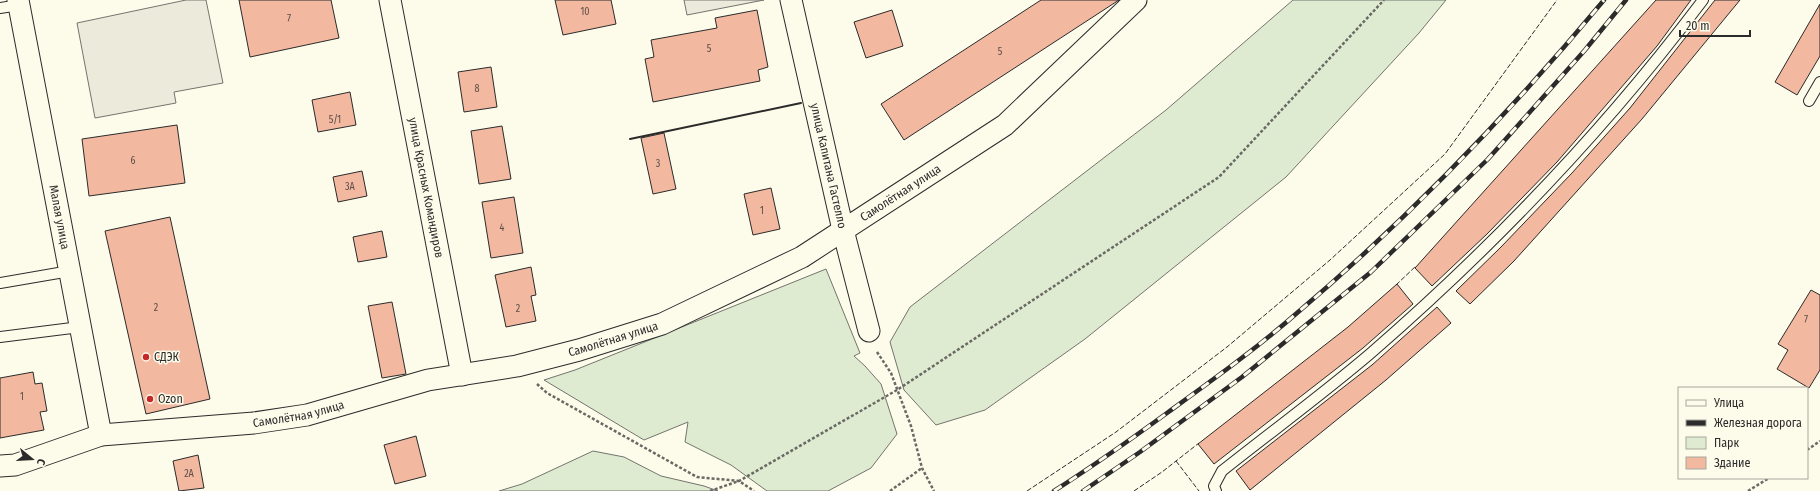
<svg xmlns="http://www.w3.org/2000/svg" width="1820" height="491" font-family="'Fira Sans Condensed',sans-serif">
	<style>
		.green { fill: #deebd1; stroke: #74746e }
		.parking { fill: #eceadb; stroke: #74746e }
		.building { fill: #f2b8a0; stroke: #2b2b2b }
		.lines { fill: none; stroke-linecap: round; stroke-linejoin: round }
		.service-casing { stroke: #2b2b2b; stroke-width: 12 }
		.minor-casing { stroke: #2b2b2b; stroke-width: 23 }
		.path { stroke: #6a6964; stroke-width: 2.5; stroke-dasharray: 3 2; stroke-linecap: butt }
		.service { stroke: #fdfbea; stroke-width: 10 }
		.minor { stroke: #fdfbea; stroke-width: 21 }
		.rail-casing { stroke: #2b2b2b; stroke-width: 4.5 }
		.rail { stroke: #fdfbea; stroke-width: 3; stroke-dasharray: 9; stroke-linecap: butt }
		.fence { stroke: #2b2b2b; stroke-width: 1; stroke-dasharray: 5 2; stroke-linecap: butt }
		.wall { stroke: #2b2b2b; stroke-width: 2 }
		.poi-dot { fill: #c62828; stroke: #fdfbea; stroke-width: 1.5 }
		.labels { text-anchor: middle; dominant-baseline: central; stroke-width: 3; stroke-linejoin: round; paint-order: stroke }
		.number-label { font-size: 10px; fill: #5d4e48 }
		.street-label { font-size: 12px; fill: #2b2b2b; stroke: #fdfbea }
		.poi-label { font-size: 12px; fill: #2b2b2b; stroke: #fdfbea; text-anchor: start }
	</style>
	<rect width="100%" height="100%" fill="#fdfbea"/>
	<!-- green -->
	<g class="green">
		<path d="M 1293,0 L 1446,0 L 1419,33 L 1286,177 L 1085,339 L 985,410 L 936,425 L 904,390 L 890,342 L 910,307 L 1166,110 Z"/>
		<path d="M 826,269 L 860,353 L 854,356 L 865,366 L 881,384 L 897,434 L 871,468 L 828,491 L 767,491 L 731,465 L 685,442 L 688,422 L 644,440 L 544,380 L 575,370 Z"/>
		<path d="M 593,451 L 624,457 L 661,476 L 704,486 L 718,491 L 499,491 L 522,484 Z"/>
	</g>
	<!-- parking -->
	<g class="parking">
		<path d="M 186,0 L 206,0 L 223,83 L 174,92 L 176,103 L 95,118 L 77,23 Z"/>
		<path d="M 684,0 L 764,0 L 687,15 Z"/>
	</g>
	<!-- building -->
	<g class="building">
		<path d="M 239,0 L 331,0 L 339,38 L 250,57 Z"/>
		<path d="M 555,0 L 611,0 L 616,24 L 563,35 Z"/>
		<path d="M 1041,0 L 1119,0 L 904,140 L 881,104 Z"/>
		<path d="M 1656,0 L 1691,0 L 1657,46 L 1557,162 L 1487,234 L 1432,286 L 1415,268 Z"/>
		<path d="M 1715,0 L 1740,0 L 1642,119 L 1514,261 L 1470,304 L 1456,291 L 1501,247 L 1572,173 L 1630,108 Z"/>
		<path d="M 1820,4 L 1820,56 L 1797,95 L 1775,82 Z"/>
		<path d="M 757,10 L 768,67 L 758,70 L 760,81 L 653,102 L 645,59 L 654,57 L 651,40 L 717,28 L 715,18 Z"/>
		<path d="M 892,10 L 903,46 L 866,58 L 854,22 Z"/>
		<path d="M 491,67 L 497,107 L 464,112 L 458,72 Z"/>
		<path d="M 350,92 L 356,125 L 318,132 L 312,100 Z"/>
		<path d="M 177,125 L 185,183 L 89,196 L 82,139 Z"/>
		<path d="M 502,126 L 511,179 L 479,184 L 471,131 Z"/>
		<path d="M 664,133 L 676,189 L 653,194 L 641,138 Z"/>
		<path d="M 362,171 L 367,196 L 338,202 L 333,177 Z"/>
		<path d="M 771,188 L 780,229 L 753,235 L 744,194 Z"/>
		<path d="M 514,197 L 523,253 L 491,258 L 482,202 Z"/>
		<path d="M 170,217 L 210,399 L 146,414 L 105,231 Z"/>
		<path d="M 382,231 L 387,257 L 358,262 L 353,237 Z"/>
		<path d="M 531,267 L 536,295 L 531,296 L 536,321 L 506,327 L 495,275 Z"/>
		<path d="M 1397,284 L 1413,304 L 1363,348 L 1214,464 L 1198,444 L 1348,327 Z"/>
		<path d="M 1811,290 L 1820,295 L 1820,370 L 1809,388 L 1777,369 L 1788,350 L 1778,344 Z"/>
		<path d="M 392,302 L 406,374 L 382,378 L 368,306 Z"/>
		<path d="M 1437,307 L 1451,323 L 1386,380 L 1250,490 L 1236,471 L 1372,365 Z"/>
		<path d="M 33,372 L 35,384 L 42,383 L 47,411 L 40,412 L 44,430 L 0,438 L 0,378 Z"/>
		<path d="M 416,436 L 426,476 L 395,484 L 384,445 Z"/>
		<path d="M 198,455 L 204,488 L 179,491 L 173,461 Z"/>
	</g>
	<g class="lines">
		<!-- service casing -->
		<g class="service-casing">
			<g id="service">
				<path d="M 0,8 L 19,5"/>
				<path d="M 1809,101 L 1820,82"/>
				<path d="M 0,283 L 70,271"/>
				<path d="M 0,337 L 80,327"/>
				<path d="M 1216,491 L 1214,486 L 1222,471 C 1271,432 1323,394 1371,353 C 1493,247 1605,130 1703,0"/>
			</g>
		</g>
		<!-- minor casing -->
		<g class="minor-casing">
			<g id="minor">
				<path id="s1" d="M 18,0 L 101,435"/>
				<path id="s2" d="M 390,0 L 462,375"/>
				<path id="s3" d="M 791,0 L 843,230 L 869,331"/>
				<path id="s4" d="M 0,466 L 15,465 L 101,435 L 254,423 L 307,415 L 428,380 L 517,366 L 579,350 L 662,324 L 802,257 L 1005,125 L 1136,0"/>
			</g>
		</g>
		<!-- path -->
		<g class="path">
			<path d="M 877,352 L 891,373 L 911,426 L 922,468 L 934,491"/>
			<path d="M 537,384 L 547,393 L 697,477 L 739,481 L 754,491"/>
			<path d="M 1807,450 L 1820,441"/>
			<path d="M 710,491 L 739,481 L 897,390 L 1219,177 L 1384,0"/>
			<path d="M 890,491 L 922,468"/>
			<path d="M 1748,491 L 1769,478"/>
		</g>
		<!-- service -->
		<use href="#service" class="service"/>
		<!-- minor -->
		<use href="#minor" class="minor"/>
		<!-- rail casing -->
		<g class="rail-casing">
			<g id="rail">
				<path d="M 1054,491 C 1093,466 1130,440 1167,413 C 1211,381 1256,349 1297,313 C 1409,218 1510,113 1604,0"/>
				<path d="M 1083,491 L 1140,452 L 1242,377 L 1371,272 L 1488,159 L 1585,50 L 1626,0"/>
			</g>
		</g>
		<!-- rail -->
		<use href="#rail" class="rail"/>
		<!-- fence -->
		<g class="fence">
			<path d="M 1396,285 L 1416,266"/>
			<path d="M 1176,461 L 1199,491"/>
			<path d="M 1027,491 L 1116,432 L 1227,347 L 1330,260 L 1445,154 L 1557,0"/>
			<path d="M 1134,491 L 1162,472 L 1199,443"/>
		</g>
		<!-- wall -->
		<path class="wall" d="M 630,139 L 801,103"/>
	</g>
	<!-- markers -->
	<g class="poi-dot">
		<circle cx="146" cy="357" r="4"/>
		<circle cx="150" cy="399" r="4"/>
	</g>
	<g class="labels">
		<!-- number labels -->
		<g class="number-label">
			<text x="585" y="12">10</text>
			<text x="289" y="19">7</text>
			<text x="709" y="49">5</text>
			<text x="1000" y="52">5</text>
			<text x="477" y="89">8</text>
			<text x="335" y="120">5/1</text>
			<text x="133" y="161">6</text>
			<text x="658" y="164">3</text>
			<text x="350" y="187">3А</text>
			<text x="762" y="211">1</text>
			<text x="502" y="228">4</text>
			<text x="156" y="308">2</text>
			<text x="518" y="309">2</text>
			<text x="1806" y="320">7</text>
			<text x="22" y="397">1</text>
			<text x="189" y="474">2А</text>
		</g>
		<!-- street labels -->
		<g class="street-label">
			<text stroke="none"><textPath href="#s3" startOffset="170">улица Капитана Гастелло</textPath></text>
			<text stroke="none"><textPath href="#s2" startOffset="191">улица Красных Командиров</textPath></text>
			<text stroke="none"><textPath href="#s4" startOffset="953">Самолётная улица</textPath></text>
			<text stroke="none"><textPath href="#s1" startOffset="221">Малая улица</textPath></text>
			<text stroke="none"><textPath href="#s4" startOffset="629">Самолётная улица</textPath></text>
			<text stroke="none"><textPath href="#s4" startOffset="305">Самолётная улица</textPath></text>
		</g>
		<!-- poi labels -->
		<g class="poi-label">
			<text x="154" y="357">СДЭК</text>
			<text x="158" y="399">Ozon</text>
		</g>
	</g>
	<!-- legend -->
	<rect x="1678" y="387" width="130" height="92" fill="#fdfbea" stroke="#a9a89e"/>
	<rect x="1686" y="400" width="20" height="6" fill="#fdfbea" stroke="#a9a89e"/>
	<text x="1714" y="407" font-size="12" fill="#2b2b2b">Улица</text>
	<rect x="1686" y="420" width="20" height="6" fill="#2b2b2b" stroke="#a9a89e"/>
	<text x="1714" y="427" font-size="12" fill="#2b2b2b">Железная дорога</text>
	<rect x="1686" y="437" width="20" height="12" fill="#deebd1" stroke="#a9a89e"/>
	<text x="1714" y="447" font-size="12" fill="#2b2b2b">Парк</text>
	<rect x="1686" y="457" width="20" height="12" fill="#f2b8a0" stroke="#a9a89e"/>
	<text x="1714" y="467" font-size="12" fill="#2b2b2b">Здание</text>
	<!-- north arrow -->
	<g transform="translate(32 459) rotate(108)" stroke="#fdfbea" stroke-width="3" paint-order="stroke">
	<path d="M0-3L7 15L0 10L-7 15Z" fill="#2b2b2b"/>
	<text y="-6" font-size="11" font-weight="bold" text-anchor="middle" fill="#2b2b2b">С</text>
	</g>
	<!-- scale -->
	<path d="M1680 30v6h70v-6" fill="none" stroke="#2b2b2b" stroke-width="2"/>
	<text x="1686" y="30" font-size="12" fill="#2b2b2b" stroke="#fdfbea" stroke-width="3" paint-order="stroke">20 m</text>
</svg>
